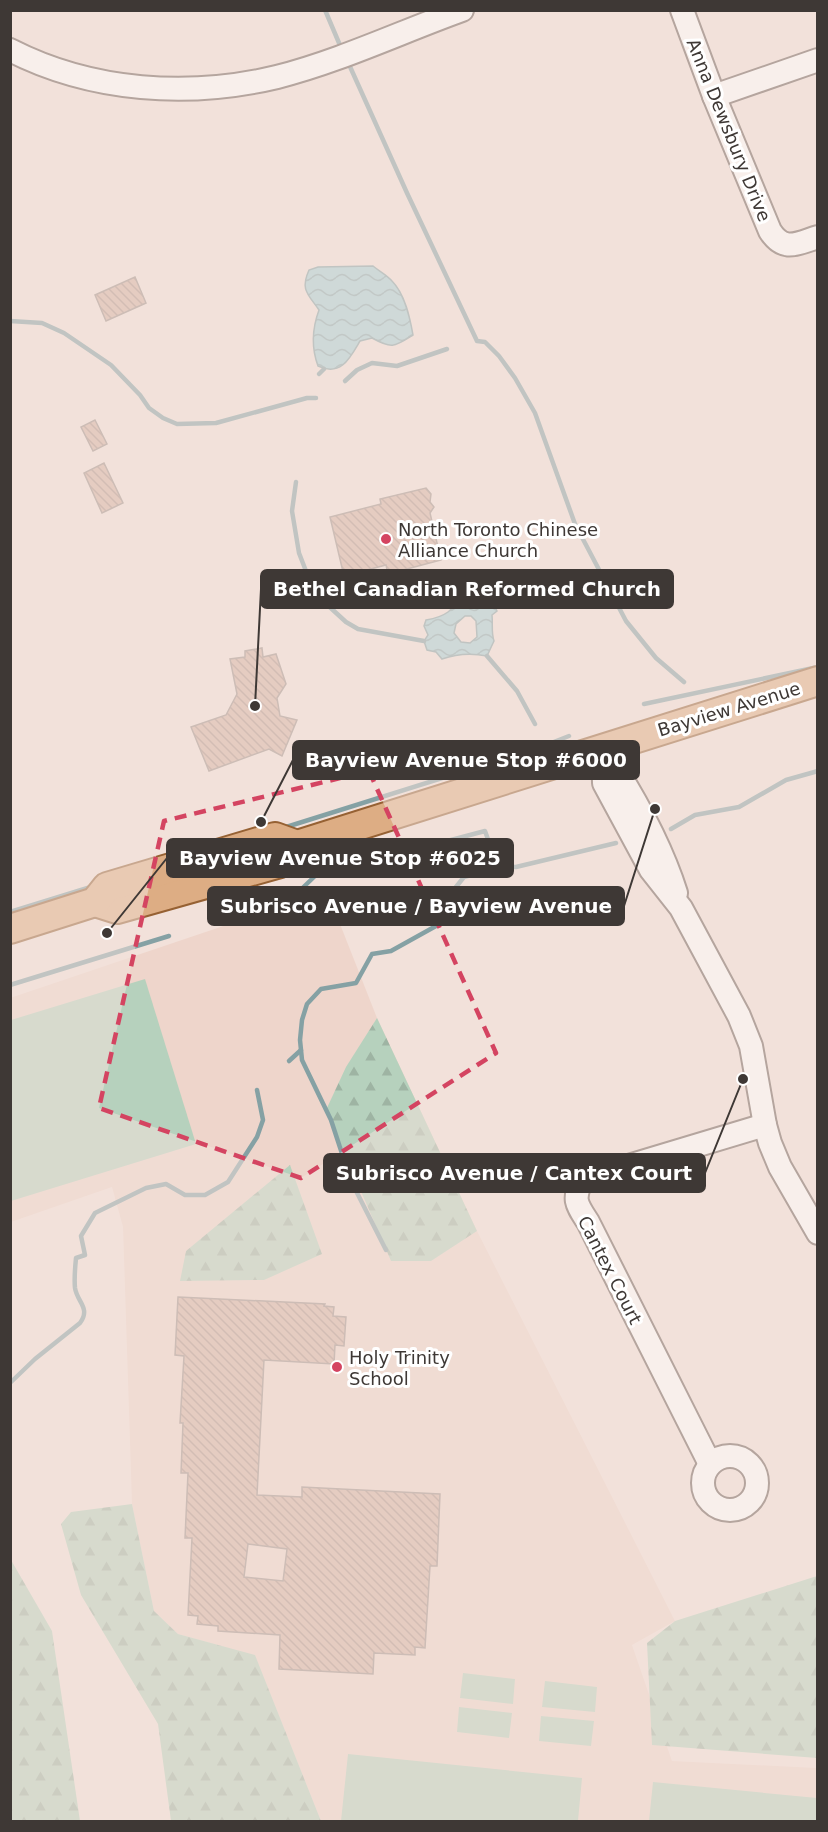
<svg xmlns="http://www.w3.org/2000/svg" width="828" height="1832" font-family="'DejaVu Sans',sans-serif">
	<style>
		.built { fill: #eed5cb }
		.forest { fill: url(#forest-firs) }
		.garden { fill: #b6d1bd }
		.water { fill: url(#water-waves); stroke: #85a1a4; stroke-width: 1.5; fill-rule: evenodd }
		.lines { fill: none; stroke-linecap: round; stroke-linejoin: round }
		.stream { stroke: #85a1a4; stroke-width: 4.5 }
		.building { fill: url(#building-back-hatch); stroke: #a09089; stroke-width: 1.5; fill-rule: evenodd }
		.minor-casing { stroke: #6a5b55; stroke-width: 26 }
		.major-casing { stroke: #966133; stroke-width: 32 }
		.minor { stroke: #fff; stroke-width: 22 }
		.major { stroke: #ddad84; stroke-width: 28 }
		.marked { fill: none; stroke: #d44461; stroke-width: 4.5; stroke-dasharray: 12 8; stroke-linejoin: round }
		.poi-dot { fill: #d44461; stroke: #fff; stroke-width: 2 }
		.labels { text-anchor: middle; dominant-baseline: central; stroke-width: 6; stroke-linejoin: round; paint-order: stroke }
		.street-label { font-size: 18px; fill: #3e3835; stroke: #fff }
		.poi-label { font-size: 18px; fill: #3e3835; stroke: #fff; text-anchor: start }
		.leader { fill: none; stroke: #3e3835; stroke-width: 2 }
		.callout-dot { fill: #3e3835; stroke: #fff; stroke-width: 2 }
		.callout { fill: #3e3835; stroke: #3e3835; stroke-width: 2 }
		.callout-label { font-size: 20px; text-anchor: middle; font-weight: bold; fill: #fff }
	</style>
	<defs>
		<pattern id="forest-firs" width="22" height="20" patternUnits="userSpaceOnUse" patternTransform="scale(1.5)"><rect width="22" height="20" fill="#b6d1bd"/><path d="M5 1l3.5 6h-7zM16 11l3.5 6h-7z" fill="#9eb4a3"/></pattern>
		<pattern id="water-waves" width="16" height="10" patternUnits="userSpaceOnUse" patternTransform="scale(1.5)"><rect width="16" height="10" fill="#a4ced4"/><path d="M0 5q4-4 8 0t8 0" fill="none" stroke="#87a8ad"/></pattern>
		<pattern id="building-back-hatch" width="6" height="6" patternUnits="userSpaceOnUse" patternTransform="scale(1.5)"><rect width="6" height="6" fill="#d4b1a3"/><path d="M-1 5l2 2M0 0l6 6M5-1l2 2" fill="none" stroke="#ad9186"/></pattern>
	</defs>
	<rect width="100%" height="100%" fill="#f2e1da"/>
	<!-- built -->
	<path class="built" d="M 327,891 L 377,1018 L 477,1231 L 675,1621 L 632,1645 L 672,1761 L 817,1768 L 817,1821 L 321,1821 L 255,1656 L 178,1634 L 154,1611 L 132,1504 L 123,1227 L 112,1187 L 11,1222 L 10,998 Z"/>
	<!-- forest -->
	<g class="forest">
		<path d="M 377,1018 L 477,1231 L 431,1261 L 391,1261 L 326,1110 L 346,1067 Z"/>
		<path d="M 290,1165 L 322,1254 L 264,1280 L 180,1281 L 186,1251 Z"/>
		<path d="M 132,1504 L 154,1611 L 178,1634 L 255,1655 L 321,1821 L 171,1821 L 158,1724 L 81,1595 L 61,1524 L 71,1512 Z"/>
		<path d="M 11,1560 L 52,1631 L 80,1821 L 11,1821 Z"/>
		<path d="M 817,1576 L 817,1758 L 652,1745 L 647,1643 L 675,1621 Z"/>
	</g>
	<!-- garden -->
	<g class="garden">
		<path d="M 145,979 L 196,1144 L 11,1201 L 11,1020 Z"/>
		<path d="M 463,1673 L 515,1679 L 513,1704 L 460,1698 Z"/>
		<path d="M 545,1681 L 597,1687 L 595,1712 L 542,1707 Z"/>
		<path d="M 459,1707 L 512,1713 L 509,1738 L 457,1732 Z"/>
		<path d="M 541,1716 L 594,1721 L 591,1746 L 539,1741 Z"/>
		<path d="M 348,1754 L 582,1778 L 578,1821 L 341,1821 Z"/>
		<path d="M 653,1782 L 817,1798 L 817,1821 L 649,1821 Z"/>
	</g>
	<!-- water -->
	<g class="water">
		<path d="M 373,266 C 379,271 387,275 392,281 C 405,294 410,318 413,335 C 394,347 392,349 372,338 L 360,341 C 350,358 341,377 318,366 C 311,347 312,329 319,310 C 308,294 300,290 309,270 L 318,267 Z"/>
		<path d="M 461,592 L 479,592 L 490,596 L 497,611 L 492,615 C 493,624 491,632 494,641 L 487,656 C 472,653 456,654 442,659 L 436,652 L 427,650 L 424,641 L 428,635 L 424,626 L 426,620 C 444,617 455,611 461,592 ZM 465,616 L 471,616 L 476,621 L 477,637 L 470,643 L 461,642 L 454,633 L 456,624 Z"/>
	</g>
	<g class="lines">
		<!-- stream -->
		<g class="stream">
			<path d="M 325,10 L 342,50"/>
			<path d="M 347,60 L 407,193 L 477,341 L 485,342 L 499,356 L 515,378 L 535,413 L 575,524 L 626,621 L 656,658 L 684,682"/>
			<path d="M 10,321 L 42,323 L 64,333 L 111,365 L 140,395 L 149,408 L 163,418 L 177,424 L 216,423 L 307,398 L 316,398"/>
			<path d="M 319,374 L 324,369"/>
			<path d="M 345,381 L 357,370 L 372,363 L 397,366 L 447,349"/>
			<path d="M 296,482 L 292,511 L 299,553 L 311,584 L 322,600 L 346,622 L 358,629 L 424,641"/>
			<path d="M 487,656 L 517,691 L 535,724"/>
			<path d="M 644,704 L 818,667"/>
			<path d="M 283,828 L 541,747 L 569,736"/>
			<path d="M 671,829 L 695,815 L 739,807 L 786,780 L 818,771"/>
			<path d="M 10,912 L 94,886"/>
			<path d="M 231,917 L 289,901 L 315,876 L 485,831 L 490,845 L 503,866"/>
			<path d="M 10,985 L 169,936"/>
			<path d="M 289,1061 L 301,1050"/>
			<path d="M 386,1250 L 351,1181 L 331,1120 L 302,1060 L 300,1040 L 302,1020 L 307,1004 L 321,989 L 356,983 L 372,954 L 391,951 L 436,926 L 439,908 L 464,877 L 486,871 L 494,866 L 516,867 L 616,843"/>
			<path d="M 10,1383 L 35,1359 L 80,1323 C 91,1308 77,1302 75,1288 C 74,1278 75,1268 76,1258 L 85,1255 L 81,1236 L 95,1213 L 146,1188 L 166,1184 L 185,1195 L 205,1195 L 228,1182 L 257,1137 L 263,1120 L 257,1090"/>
		</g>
	</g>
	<!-- building -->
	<g class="building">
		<path d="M 135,277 L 146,303 L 106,321 L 95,295 Z"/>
		<path d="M 95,420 L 107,444 L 93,451 L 81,427 Z"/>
		<path d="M 104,463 L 123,503 L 102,513 L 84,473 Z"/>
		<path d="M 426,488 L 431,494 L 430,502 L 434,507 L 430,513 L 441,560 L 388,574 L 386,565 L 344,576 L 330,517 L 381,504 L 380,499 Z"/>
		<path d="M 262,648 L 263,657 L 276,654 L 286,684 L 277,698 L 280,716 L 297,720 L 282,756 L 269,749 L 209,771 L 191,727 L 226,715 L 237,694 L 230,659 L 245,657 L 245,651 Z"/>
		<path d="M 178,1297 L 325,1304 L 324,1306 L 334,1307 L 333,1316 L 346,1317 L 344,1346 L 335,1345 L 334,1364 L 264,1360 L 257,1495 L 302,1497 L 302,1487 L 440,1494 L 437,1566 L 430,1566 L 425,1648 L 415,1647 L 415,1655 L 374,1653 L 373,1674 L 279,1669 L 280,1635 L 218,1631 L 218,1626 L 197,1624 L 198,1616 L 188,1615 L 192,1538 L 185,1538 L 188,1473 L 181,1473 L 183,1423 L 180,1423 L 184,1356 L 175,1355 ZM 248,1544 L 287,1549 L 283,1581 L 244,1577 Z"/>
	</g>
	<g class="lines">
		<!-- minor casing -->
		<g class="minor-casing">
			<g id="minor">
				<path d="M 682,10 L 714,96 L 770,231 C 784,253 798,243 818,237"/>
				<path d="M 10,50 C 92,92 189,98 277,77 C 340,61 401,32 462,10"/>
				<path d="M 714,96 L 818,60"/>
				<path d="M 603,748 L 604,783 L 651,870 L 681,908 L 739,1016 L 751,1046 L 765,1125 L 770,1143 L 780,1167 L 818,1233"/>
				<path d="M 603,749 C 632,793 660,842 676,893"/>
				<circle cx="730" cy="1483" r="27"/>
				<path d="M 710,1464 L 588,1222 C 577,1205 572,1200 582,1180 L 765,1125"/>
			</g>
		</g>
		<!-- major casing -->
		<g class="major-casing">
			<g id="major">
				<path d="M 95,902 L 117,909 L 280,863 L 297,845 L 818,681"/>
				<path d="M 10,929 L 95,902 L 107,887 L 275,837 L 297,845"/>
			</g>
		</g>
		<!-- minor -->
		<use href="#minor" class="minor"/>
		<!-- major -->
		<use href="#major" class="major"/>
	</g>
	<!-- marked area -->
	<path d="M0 0H828V1832H0ZM 369,771 L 496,1053 L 301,1178 L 99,1108 L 164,821 Z" fill="#f2e1da" fill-opacity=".55" fill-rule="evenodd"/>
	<path class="marked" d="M 369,771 L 496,1053 L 301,1178 L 99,1108 L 164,821 Z"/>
	<!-- markers -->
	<g class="poi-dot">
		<circle cx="386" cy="539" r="6"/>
		<circle cx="337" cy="1367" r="6"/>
	</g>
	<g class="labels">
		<!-- street labels -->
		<g class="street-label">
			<text transform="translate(729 130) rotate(68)">Anna Dewsbury Drive</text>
			<text transform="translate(729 709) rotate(-17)">Bayview Avenue</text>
			<text transform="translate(610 1270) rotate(63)">Cantex Court</text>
		</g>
		<!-- poi labels -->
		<g class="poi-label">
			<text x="398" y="529">North Toronto Chinese<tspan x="398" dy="21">Alliance Church</tspan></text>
			<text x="349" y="1357">Holy Trinity<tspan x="349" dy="21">School</tspan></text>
		</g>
	</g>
	<!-- callouts -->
	<path class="leader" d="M255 706L261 589M261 822L293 760M107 933L167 858M655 809L624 906M743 1079L705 1173"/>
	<g class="callout-dot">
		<circle cx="255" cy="706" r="6"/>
		<circle cx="261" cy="822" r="6"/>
		<circle cx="107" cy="933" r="6"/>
		<circle cx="655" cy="809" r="6"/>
		<circle cx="743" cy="1079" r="6"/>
	</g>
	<g class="callout">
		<rect x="261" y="570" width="412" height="38" rx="6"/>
		<rect x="293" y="741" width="346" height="38" rx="6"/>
		<rect x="167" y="839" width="346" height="38" rx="6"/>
		<rect x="208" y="887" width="416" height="38" rx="6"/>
		<rect x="324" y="1154" width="381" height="38" rx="6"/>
	</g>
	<g class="callout-label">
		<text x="467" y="596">Bethel Canadian Reformed Church</text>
		<text x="466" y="767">Bayview Avenue Stop #6000</text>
		<text x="340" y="865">Bayview Avenue Stop #6025</text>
		<text x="416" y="913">Subrisco Avenue / Bayview Avenue</text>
		<text x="514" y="1180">Subrisco Avenue / Cantex Court</text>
	</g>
	<!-- border -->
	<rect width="828" height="1832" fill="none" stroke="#3e3835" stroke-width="24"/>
</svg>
